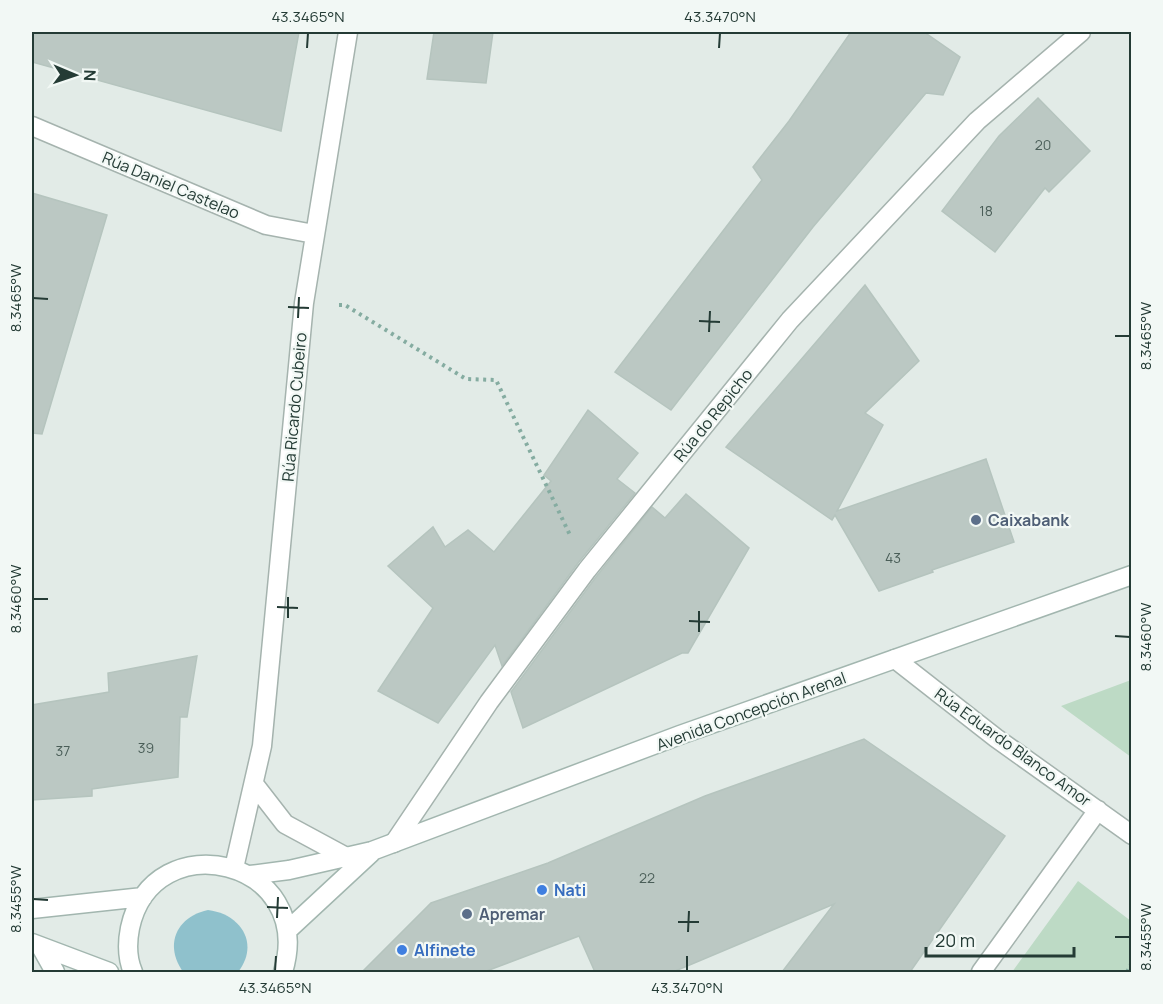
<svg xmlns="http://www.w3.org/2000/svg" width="1163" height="1004" font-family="Manrope,sans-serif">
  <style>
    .green { fill: #bddac5 }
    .water { fill: #8fc1cc }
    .building { fill: #bbc8c3; stroke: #b5c4be; stroke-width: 1.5 }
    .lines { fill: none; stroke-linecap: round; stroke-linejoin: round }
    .street-casing { stroke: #a5b3ae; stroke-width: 21 }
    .secondary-casing { stroke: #a2b6af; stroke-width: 21 }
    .path { stroke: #85aca1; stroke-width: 4; stroke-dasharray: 3 4.5; stroke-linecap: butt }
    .street { stroke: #fff; stroke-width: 18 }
    .secondary { stroke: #fff; stroke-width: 18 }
    .ticks { fill: none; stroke: #243b35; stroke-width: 2 }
    .service-dot { fill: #5c6f8a; stroke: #f2f8f5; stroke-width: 2 }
    .shop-dot { fill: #3f7fe0; stroke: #f2f8f5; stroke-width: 2 }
    .labels { text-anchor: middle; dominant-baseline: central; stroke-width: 4.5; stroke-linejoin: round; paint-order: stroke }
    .number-label { font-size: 14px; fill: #4a5e58 }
    .street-label { font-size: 16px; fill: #243b35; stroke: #f2f8f5 }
    .service-label { font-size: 16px; font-weight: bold; fill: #4e5e75; stroke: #f2f8f5; text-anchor: start }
    .shop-label { font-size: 16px; font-weight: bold; fill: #366cbe; stroke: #f2f8f5; text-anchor: start }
    .neatline { fill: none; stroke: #243b35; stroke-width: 2 }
    .ticks-label { font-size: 15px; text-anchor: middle; fill: #243b35 }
  </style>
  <rect width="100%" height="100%" fill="#e2ebe7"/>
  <!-- green -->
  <path class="green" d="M1131 680H1132L1131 757 1061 706Z
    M1078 881 1131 921V972H1012Z"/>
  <!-- water -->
  <path class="water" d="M208 910C241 914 260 944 238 972H183C164 945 176 917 208 910Z"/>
  <!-- building -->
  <path class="building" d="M32 32H299L281 131 32 62Z
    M434 32H493L486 83 427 79Z
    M851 32H924L960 57 943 95 926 93 813 227 671 410 615 372 762 180 753 167 789 121Z
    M1038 98 1090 151 1049 192 1045 188 995 252 942 211 999 136Z
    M32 193 107 215 42 434 32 433Z
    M865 285 919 361 865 413 883 425 837 511 986 459 1014 542 932 570 933 572 879 591 835 515 832 520 726 447Z
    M588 410 638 453 617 479 635 493 578 563 502 666 495 645 438 723 378 691 433 608 388 566 433 527 445 547 468 530 494 552 551 481 544 475Z
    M686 494 749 548 688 653H682L523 728 511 692 596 577 652 507 665 518Z
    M197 656 187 717H180L178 777 92 789V796L32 800V705L109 692 108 673Z
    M864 739 1005 836 910 972H782L834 904 673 972H595L579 936 484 972H362L431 903 548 863 705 796Z"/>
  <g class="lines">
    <defs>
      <path id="street" d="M32 126 266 225 314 234
        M895 659 996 738 1132 835
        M254 784 285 824 348 858
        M394 843 489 702 587 570 790 320 977 121 1081 32
        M234 868 262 746 304 303 348 32
        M981 972 1098 810"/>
      <path id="secondary" d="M250 875 289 870 372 851 680 735 1132 575
        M32 909 143 897
        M288 930 371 853
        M32 943 109 972
        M41 947 55 972
        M133 972C127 958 127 943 130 928 153 821 317 859 283 972"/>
    </defs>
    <!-- street casing -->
    <use href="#street" class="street-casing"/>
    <!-- secondary casing -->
    <use href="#secondary" class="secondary-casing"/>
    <!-- path -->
    <path class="path" d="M339 305H345L466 379 496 380 570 535
      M1127 972 1132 962"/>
    <!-- street -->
    <use href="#street" class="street"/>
    <!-- secondary -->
    <use href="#secondary" class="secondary"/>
  </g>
  <!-- ticks -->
  <path class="ticks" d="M307 48 308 33M719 48 720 33M33 298 48 299M288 307 309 308M298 318 299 297M699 321 720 322M709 332 710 311M1115 336H1130M33 599H48M277 607 298 608M288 618V597M689 621 710 622M699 632V611M1115 636 1130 637M33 899 48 900M267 907 288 908M277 918 278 897M678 922H699M688 932 689 911M1115 937H1130M275 971 276 956M687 971V956"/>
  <!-- markers -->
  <g class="service-dot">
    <circle cx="976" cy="520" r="6"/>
    <circle cx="467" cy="914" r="6"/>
  </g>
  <g class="shop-dot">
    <circle cx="542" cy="890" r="6"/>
    <circle cx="402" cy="950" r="6"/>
  </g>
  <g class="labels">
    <!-- number labels -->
    <g class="number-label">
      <text x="1043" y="144">20</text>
      <text x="986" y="210">18</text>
      <text x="893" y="557">43</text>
      <text x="146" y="747">39</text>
      <text x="63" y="750">37</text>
      <text x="647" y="877">22</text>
    </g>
    <!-- street labels -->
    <g class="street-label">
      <text transform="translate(171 185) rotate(23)">Rúa Daniel Castelao</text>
      <text transform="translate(294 407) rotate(-85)">Rúa Ricardo Cubeiro</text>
      <text transform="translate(713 415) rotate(-51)">Rúa do Repicho</text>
      <text transform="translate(751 711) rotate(-20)">Avenida Concepción Arenal</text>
      <text transform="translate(1013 747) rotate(36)">Rúa Eduardo Blanco Amor</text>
    </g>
    <!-- service labels -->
    <g class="service-label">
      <text x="988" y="520">Caixabank</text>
      <text x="479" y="914">Apremar</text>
    </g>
    <!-- shop labels -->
    <g class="shop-label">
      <text x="554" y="890">Nati</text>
      <text x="414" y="950">Alfinete</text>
    </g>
  </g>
  <!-- border -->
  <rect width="1163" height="1004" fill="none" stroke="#f2f8f5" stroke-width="66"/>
  <!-- north arrow -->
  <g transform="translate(75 75) rotate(92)" stroke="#f2f8f5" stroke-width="4.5" paint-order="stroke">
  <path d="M0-4.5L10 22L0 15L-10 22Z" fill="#243b35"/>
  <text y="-9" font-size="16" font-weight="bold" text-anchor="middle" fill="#243b35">N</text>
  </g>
  <!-- scale -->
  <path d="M926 947v9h148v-9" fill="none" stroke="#243b35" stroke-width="3"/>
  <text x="935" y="947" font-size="18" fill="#243b35" stroke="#f2f8f5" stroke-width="4.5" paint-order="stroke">20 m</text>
  <rect x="33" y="33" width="1097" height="938" class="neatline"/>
  <g class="ticks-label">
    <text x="308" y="22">43.3465°N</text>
    <text x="720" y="22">43.3470°N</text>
    <text transform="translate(16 298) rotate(-90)" y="5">8.3465°W</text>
    <text transform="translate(1146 336) rotate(-90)" y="5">8.3465°W</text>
    <text transform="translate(16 599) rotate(-90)" y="5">8.3460°W</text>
    <text transform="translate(1146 637) rotate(-90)" y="5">8.3460°W</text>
    <text transform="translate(16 899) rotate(-90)" y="5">8.3455°W</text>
    <text transform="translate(1146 937) rotate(-90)" y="5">8.3455°W</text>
    <text x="275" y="993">43.3465°N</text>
    <text x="687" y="993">43.3470°N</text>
  </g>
</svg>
